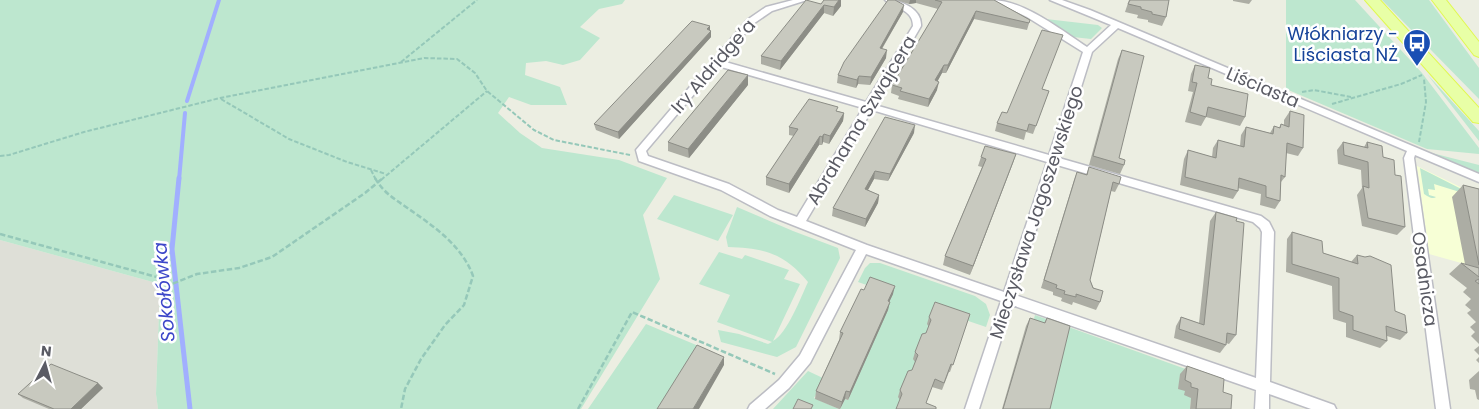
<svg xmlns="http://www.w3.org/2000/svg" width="1479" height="409" font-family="Poppins,sans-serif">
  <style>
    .commercial { fill: #f7ffd6 }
    .industrial { fill: #dedfd7 }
    .green { fill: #bde7cf }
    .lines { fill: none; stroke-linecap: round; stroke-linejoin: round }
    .stream-far1 { stroke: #a1afff; stroke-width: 4 }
    .stream { stroke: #a1afff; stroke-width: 5 }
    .street-casing { stroke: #bcbdc4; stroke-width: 3 }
    .primary-casing { stroke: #e1f950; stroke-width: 2 }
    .path-far1 { stroke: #95c8b9; stroke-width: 2; stroke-dasharray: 4.5 2; stroke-linecap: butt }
    .path { stroke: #95c8b9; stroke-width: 2.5; stroke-dasharray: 5.5 2.5; stroke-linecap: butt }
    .street { fill: #fff; fill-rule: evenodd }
    .primary { fill: #e8ffa6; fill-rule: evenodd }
    .wall { fill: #acada4 }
    .shaded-wall { fill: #8c8d86 }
    .building { fill: #c8c9bf; stroke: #8c8d86 }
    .labels { text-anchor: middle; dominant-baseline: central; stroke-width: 5; stroke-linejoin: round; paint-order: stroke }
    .transit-label { font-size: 18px; fill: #164399; stroke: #fff; text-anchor: end }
    .street-label { font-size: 18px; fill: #5a5b64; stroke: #fff }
    .water-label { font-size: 19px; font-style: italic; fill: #3d47c9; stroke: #fff }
  </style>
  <rect width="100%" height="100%" fill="#eceee2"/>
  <!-- commercial -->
  <path class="commercial" d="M1415 165 1479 196V268L1429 254 1418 173Z"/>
  <!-- industrial -->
  <path class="industrial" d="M0 240 160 284 156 394 158 409H0Z"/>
  <!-- green -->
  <path class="green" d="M0 0H625L622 4 599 9 580 27 600 38 580 60 563 65 546 61 526 63 525 75 560 87 567 105H531L509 97 498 113 520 133 542 148 619 160 667 178 643 215 660 279 581 409H158L156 394 160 284 0 240Z
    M1286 0H1355L1422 73 1479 148V154L1427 149 1286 89Z
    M1382 0H1429L1479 68V99Z
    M1046 19 1098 25 1102 28 1091 39 1073 37 1044 20Z
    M1427 74 1479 131V141Z
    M1424 151 1479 165V173Z
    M1420 168 1479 198 1434 184 1435 190 1428 189 1429 195 1436 197C1433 200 1427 196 1424 194Z
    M674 195 733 215 718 241 657 219Z
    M737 207 793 231 838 248 840 258 796 347 777 357 721 342 718 330 739 334 768 344 772 342 717 322 730 295 699 284 719 252 742 259 745 255 789 270 784 279 800 284 773 341C787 334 801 297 808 282 784 253 764 248 728 247L726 237Z
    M870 263H880L975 296 986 304 990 315 986 327 933 309 929 327 897 409H840L845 399 848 400 892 294 858 282 865 268Z
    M1035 315 1208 377 1185 391 1191 398 1190 409H1048L1033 322Z
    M646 324 701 347 663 409H588Z
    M808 371 825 379 814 398 839 409H773Z"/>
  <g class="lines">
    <!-- stream-far1 -->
    <path class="stream-far1" d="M187 101 219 0
      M179 180 185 113"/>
    <!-- stream -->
    <path class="stream" d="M179 178 172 249 190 409"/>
    <defs>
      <path id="street" d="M793 0H807L772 11 753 24 722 61 866 102 913 26C913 9 895 9 885 0 900 0 922 8 921 26L875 105 1049 155 1083 52 1027 17 992 0C1023 0 1061 30 1087 47L1111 25 1050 0H1062L1090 10 1479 174V182L1415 155 1414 158 1450 409H1436L1404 158 1407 151 1118 28 1092 52 1059 158 1261 216 1269 222 1274 232 1270 382 1334 405 1336 409H1311L1269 394V409H1255L1256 390 1012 305 979 409H965L1001 301 866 254 810 363 789 388 765 409H748L750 405 779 380 800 355 856 250 770 216 721 190 639 161 636 150 747 20 766 7ZM718 66 863 108 797 217 778 210 729 184 648 156 646 151ZM872 110 1047 162 1004 292 867 245 806 221ZM1057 165 1253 222 1260 228 1262 232 1256 378 1015 295Z"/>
      <path id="primary" d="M1365 0H1380L1479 108V123L1473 122Z
        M1432 0H1446L1479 42V57L1474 55Z"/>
    </defs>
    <!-- street casing -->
    <use href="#street" class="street-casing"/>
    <!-- primary casing -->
    <use href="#primary" class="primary-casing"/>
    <!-- path-far1 -->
    <path class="path-far1" d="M401 62 477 0
      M1302 92 1314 90 1351 97
      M221 99 289 139 347 162 386 174
      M1332 104 1401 84 1422 75
      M1419 142 1426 102 1424 79
      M0 156 9 155 84 132 220 98 424 58 457 59 475 73 487 91 534 130 554 140 630 155
      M371 170 376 180
      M381 180 487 91"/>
    <!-- path -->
    <path class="path" d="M375 178C383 192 393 198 406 207 432 225 462 245 473 276L464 305 445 325 421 359 405 389 401 409
      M0 234 164 279 167 286 197 274 239 268 272 257 365 193 383 178
      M578 409 632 312 775 374"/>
    <!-- street -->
    <use href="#street" class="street"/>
    <!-- primary -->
    <use href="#primary" class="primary"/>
  </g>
  <!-- wall -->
  <path class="wall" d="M824 0H841V6L833 16 824 13 780 70 761 64V56L821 4Z
    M896 0H994L1030 20 1027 30 974 19 948 69 946 73H942L937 81V90L928 107 898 99 899 96 891 93 892 85 938 9 916 3 909 4Z
    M1129 0H1169L1166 17 1162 26 1148 22V20L1137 18 1138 15 1125 12Z
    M1233 0H1252L1249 4 1233 1Z
    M903 12 882 49 886 58 870 85 858 84 856 88 837 83 838 75Z
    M710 30 711 37 619 139 596 130 594 124Z
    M1122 50 1119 158 1124 165 1120 174 1089 165 1118 59Z
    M1195 65 1208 78 1211 85 1245 117 1240 126 1206 117 1201 126 1185 122 1193 92 1188 91 1191 74Z
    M748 85 689 158 668 151V142Z
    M1042 89 1049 91 1033 134 1026 132 1024 140 995 131 997 123 1007 113Z
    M838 111 844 113 843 121 829 144 823 142 822 145H819L789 193 766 185V177L794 136 789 135V127Z
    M1290 111 1303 148 1298 156 1286 153 1285 177 1281 182 1280 201 1275 209 1260 205 1261 194 1238 188V191L1233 199 1180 185 1184 159 1188 150 1212 157 1213 148 1218 140 1240 146 1241 135 1246 127 1270 133 1274 126 1279 128 1281 124 1284 125V120Z
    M914 133 888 181 874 179 868 190 879 195 878 203 865 227 832 216 833 208Z
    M1343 142 1364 147 1367 142 1383 157 1395 175 1405 227 1397 235 1362 226 1357 195 1362 188 1361 170 1338 164 1337 150Z
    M1016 154 970 275 943 265 945 256 982 167 978 166 981 157Z
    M1089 167 1119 184 1115 192 1111 191 1090 280 1100 302 1096 310 1073 302 1072 305 1061 301 1062 298 1053 295V292L1041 288 1074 180 1077 172 1086 175Z
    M1463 185 1479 189V344L1471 336 1475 332 1470 327 1476 322 1467 313 1471 310 1465 305 1471 299 1463 292 1467 288 1449 274 1461 263 1465 264 1452 197Z
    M1216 212 1236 335 1229 344 1226 343V345L1220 353 1174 338 1176 326 1181 317 1199 323 1210 221Z
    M1292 232 1323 253 1351 262 1357 255 1395 311 1407 333 1400 340 1387 336V341L1380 348 1346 337V323L1333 319 1332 286 1286 272 1287 239Z
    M864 290 893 294 889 302 888 310 848 400 845 399 840 409H839L815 399 816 391 839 340 840 332Z
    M970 314 950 372H949L942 390 932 387 900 400 898 397 900 390 912 370 915 362 913 359 915 352 926 333 929 327 927 324 929 317Z
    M1030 318 1044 323 1047 318 1050 409H1002L1026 326Z
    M1479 346V355L1474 350Z
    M1479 357V363L1476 360Z
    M1187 366 1223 392 1231 409H1190L1191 398 1184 395 1185 391 1178 389 1180 374Z
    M1479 371V400L1477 399 1475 390 1470 389 1469 380Z
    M98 383 103 388 81 409H49L23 398 18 394Z"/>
  <!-- shaded-wall -->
  <path class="shaded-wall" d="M839 0H841V6L833 16 834 7Z
    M910 0H916V3L909 4Z
    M824 5V13L780 70 781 61Z
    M904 5 903 12 878 55 880 48Z
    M976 11 974 19 946 73 948 65Z
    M710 26V32L711 31V37L619 139 618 132Z
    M887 50 886 58 870 85 871 77Z
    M944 65 942 73 934 88 935 80Z
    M748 75V85L689 158 688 149Z
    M859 76 858 84 856 88 857 80Z
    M939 82 937 90 928 107 929 99Z
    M844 113 843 121 829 144 830 136Z
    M915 125 914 133 888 181 890 174Z
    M824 134 823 142 822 145V137Z
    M820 136 819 145 789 193V184Z
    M1016 154 1013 163 970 275 973 266Z
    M875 171 874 179 864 197 865 189Z
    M879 195 878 203 865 227 866 219Z
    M895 286 893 294 886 309 888 301Z
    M890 302 888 310 848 400 850 392Z
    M724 357V365L699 409H693Z
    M98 383 103 388 81 409H71Z
    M846 391 845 399 840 409 842 402Z"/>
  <!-- building -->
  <path class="building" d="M806 0 821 4 824 0H839L834 7 824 5 781 61 761 56Z
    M888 0H895L904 5 880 48 887 50 871 77 859 76 857 80 838 75 844 62Z
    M935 0H994L1030 20 1029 23 976 11 950 61 948 65H944L935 80 939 82 929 99 900 91 902 88 892 85 942 2Z
    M1130 0H1169L1166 17 1152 14V12L1141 9V7L1128 4Z
    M692 21 710 26 707 29 711 31 618 132 594 124 689 24Z
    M1042 30 1063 35 1042 89 1049 91 1036 126 1029 124 1027 131 997 123 1002 112 1007 113Z
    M1122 50 1144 56 1119 158 1125 160 1124 165 1093 156Z
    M1195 65 1210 68 1208 78 1212 79 1211 85 1248 94 1245 117 1208 107 1206 117 1190 112 1197 83 1192 82Z
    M728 70 748 75 688 149 668 142Z
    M809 99 838 107 836 111 844 113 830 136 824 134 822 137 820 136 789 184 766 177 798 129 789 127Z
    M1290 111 1304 115 1303 148 1287 143 1285 177 1281 175 1280 201 1266 197V186L1239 178 1238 191 1185 177 1188 150 1216 158 1218 140 1244 147 1246 127 1273 134 1274 126 1280 128 1281 124 1289 127Z
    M885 117 915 125 890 174 875 171 865 189 879 195 866 219 833 208Z
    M1343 142 1368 148 1367 142 1382 146 1383 157 1394 160 1395 175 1401 176 1405 227 1368 218 1363 186 1369 188 1368 162 1344 155Z
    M985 146 1016 154 973 266 945 256 986 159 981 157Z
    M1089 167 1121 177 1119 184 1113 182 1090 280 1093 288 1103 291 1100 302 1076 294V297L1064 294 1065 291 1056 288 1057 285 1044 280 1077 172 1087 175Z
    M1463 185 1479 189V265Z
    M1216 212 1237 218 1236 221 1244 223 1236 335 1227 333 1226 345 1179 329 1181 317 1204 325Z
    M1292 232 1322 241 1323 253 1358 264 1357 255 1365 257 1370 256 1391 265 1395 311 1405 315 1407 333 1386 326 1387 341 1353 330V316L1339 311V278L1292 264Z
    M1461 263 1479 268V277Z
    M870 277 895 286 888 301 890 302 850 392 846 391 842 402 816 391 843 333 840 332 861 289 864 290Z
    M1479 279V284L1475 281Z
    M935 302 970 314 953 365 951 364 944 383 935 379 926 403 936 407V409H896L902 394 900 390 908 371 912 370 918 355 915 352 922 334 926 333 931 320 929 317Z
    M1030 318 1045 323 1047 318 1070 326 1050 409H1003Z
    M697 345 724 357 693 409H657Z
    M51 364 98 383 71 409H54L18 394Z
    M1187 366 1224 379 1223 392 1232 395 1231 409H1196L1198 389 1191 387V383L1185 380Z
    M798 399 813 405 811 409H793Z"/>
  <!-- icons -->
  <defs>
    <symbol id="bus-pin" viewBox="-11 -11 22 30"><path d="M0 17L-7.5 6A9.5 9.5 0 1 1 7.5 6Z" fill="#1a4fb4" stroke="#fff"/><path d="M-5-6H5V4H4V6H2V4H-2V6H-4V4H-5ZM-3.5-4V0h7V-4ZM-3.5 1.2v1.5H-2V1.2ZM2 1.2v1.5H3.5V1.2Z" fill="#fff"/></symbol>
  </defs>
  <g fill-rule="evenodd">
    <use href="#bus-pin" x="1401" y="27" width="32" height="43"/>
  </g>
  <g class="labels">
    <!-- transit labels -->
    <g class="transit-label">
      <text x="1398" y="33">Włókniarzy -<tspan x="1398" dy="21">Liściasta NŻ</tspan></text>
    </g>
    <!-- street labels -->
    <g class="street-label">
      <text transform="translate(713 66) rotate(-49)">Iry Aldridge’a</text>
      <text transform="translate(1263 87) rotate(23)">Liściasta</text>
      <text transform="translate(861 120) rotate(-59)">Abrahama Szwajcera</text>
      <text transform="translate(1036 212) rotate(-72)">Mieczysława Jagoszewskiego</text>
      <text transform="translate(1425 279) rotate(82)">Osadnicza</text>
    </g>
    <!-- water labels -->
    <g class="water-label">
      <text transform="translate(164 292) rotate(-95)">Sokołówka</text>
    </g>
  </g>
  <!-- north arrow -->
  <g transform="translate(45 364) rotate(6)" stroke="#ffffff" stroke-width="4" paint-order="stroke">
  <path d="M0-4L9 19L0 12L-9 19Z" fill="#5a5b64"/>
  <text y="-8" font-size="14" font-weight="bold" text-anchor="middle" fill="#5a5b64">N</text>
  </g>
</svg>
